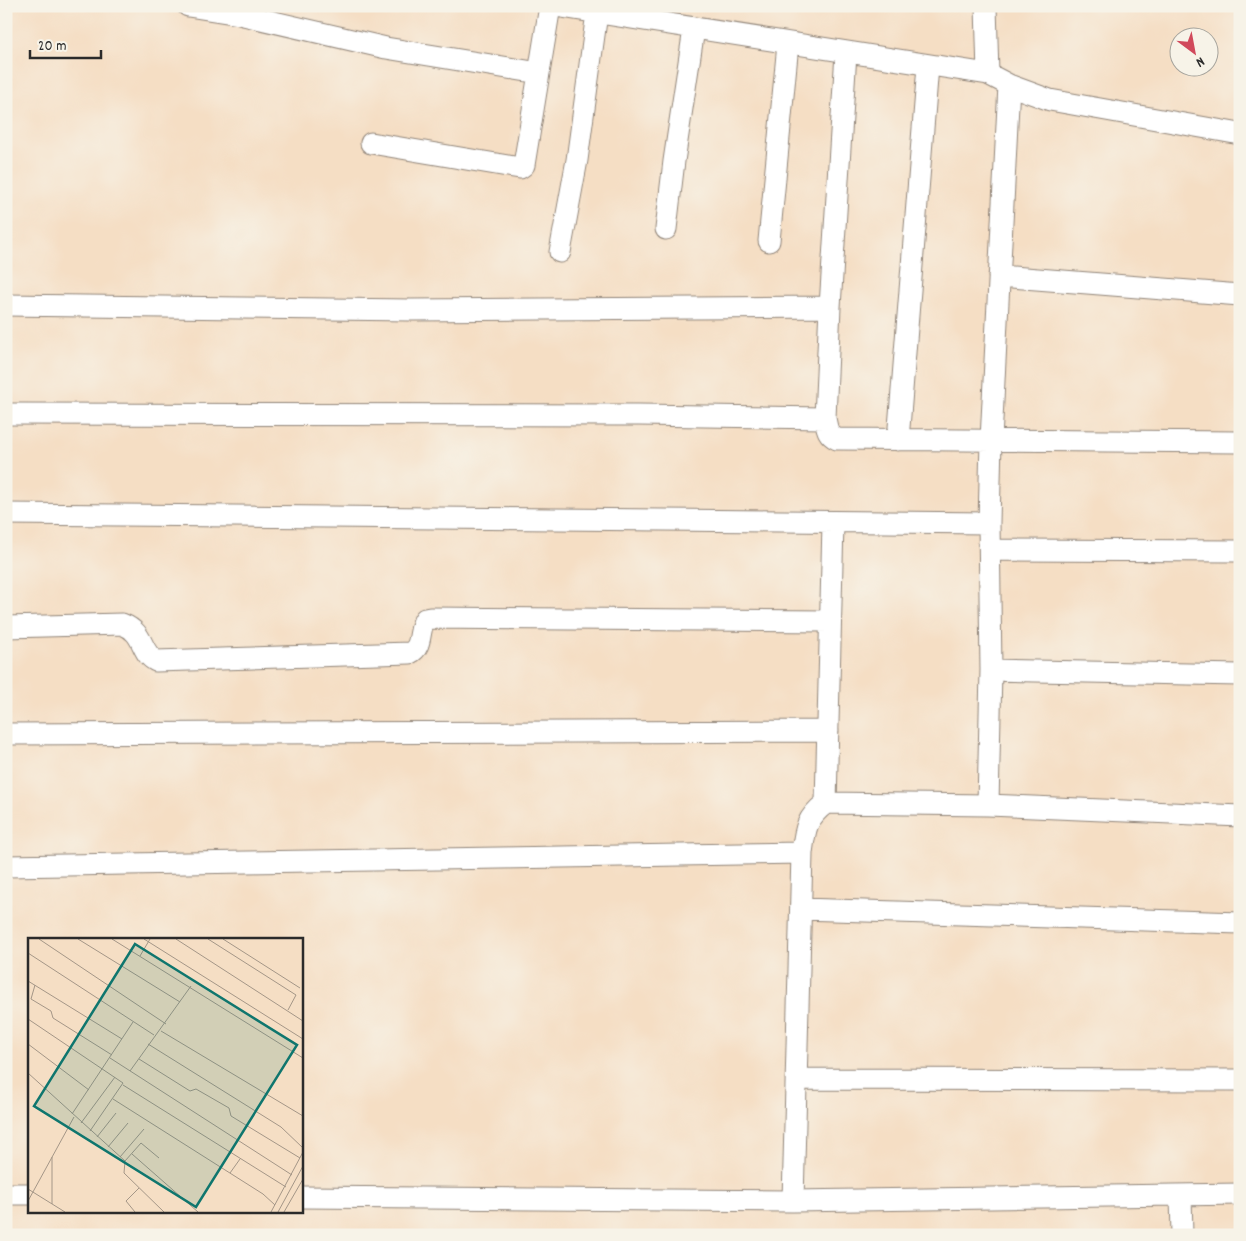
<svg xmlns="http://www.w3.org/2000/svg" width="1246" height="1241" font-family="Dekko,sans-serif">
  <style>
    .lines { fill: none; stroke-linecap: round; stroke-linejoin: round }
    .minor-casing { stroke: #908478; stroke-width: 23 }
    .minor { stroke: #fff; stroke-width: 21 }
    .inset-road { fill: none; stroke: #a49687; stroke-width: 1 }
    .view { fill: #0f766e; fill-opacity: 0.15; stroke: #0f766e; stroke-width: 2.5 }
    .inset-edge { fill: none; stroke: #2b2b2b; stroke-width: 2.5 }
  </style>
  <rect width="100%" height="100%" fill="#f7f3e8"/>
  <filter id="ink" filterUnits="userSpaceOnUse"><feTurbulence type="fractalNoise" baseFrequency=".02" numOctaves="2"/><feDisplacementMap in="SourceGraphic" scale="10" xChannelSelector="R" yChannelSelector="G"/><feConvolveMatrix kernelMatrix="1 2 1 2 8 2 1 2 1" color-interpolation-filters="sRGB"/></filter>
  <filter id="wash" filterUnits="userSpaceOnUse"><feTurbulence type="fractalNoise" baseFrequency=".0096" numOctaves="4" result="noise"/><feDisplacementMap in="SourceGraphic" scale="20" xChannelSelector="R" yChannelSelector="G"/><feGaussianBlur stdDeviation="1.12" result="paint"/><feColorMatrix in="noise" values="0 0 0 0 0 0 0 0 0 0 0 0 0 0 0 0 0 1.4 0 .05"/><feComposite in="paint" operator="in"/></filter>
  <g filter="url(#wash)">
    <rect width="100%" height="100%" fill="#f5dec4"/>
  </g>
  <g filter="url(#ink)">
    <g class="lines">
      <defs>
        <path id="minor" d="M188 6 239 14 386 48 539 73
          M555 6 988 74 1009 85 1050 100 1240 134
          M986 6 988 74
          M846 53 830 307 825 418C827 428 827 434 837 439L1240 442
          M371 143 520 168 524 165 550 6
          M666 229 674 161 694 29
          M769 241 788 44
          M560 252 577 160 597 13
          M999 276 1240 295
          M6 305 411 310 830 307
          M6 414 639 415 825 418
          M898 440 928 66
          M6 514 989 523
          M990 550 1240 551
          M6 627 122 624C146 633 139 652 156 661L410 653C423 647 418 630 425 619L430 618 830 621
          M991 670 1240 675
          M6 734 828 731
          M826 803 833 523
          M988 805 991 670 989 523 991 440 1009 85
          M6 866 802 853
          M801 909 1240 923
          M796 1079 1240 1080
          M6 1194H29
          M1181 1195 1182 1235
          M301 1197 793 1201 1240 1194
          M793 1201 802 853C805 829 806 818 826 803L988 805 1240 816"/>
      </defs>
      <!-- minor casing -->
      <use href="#minor" class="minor-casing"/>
      <!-- minor -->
      <use href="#minor" class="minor"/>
    </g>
  </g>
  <!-- overview -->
  <g transform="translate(28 938)">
    <rect width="275" height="275" fill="#f5dec4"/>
    <path class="inset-road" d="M11 1 138 86M50 1 152 64M84 1 275 120M116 1 275 101M148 1 275 83M180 1 268 57M195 1 272 50M0 15 126 97M112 18 122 1M0 43 94 101M7 47 3 61 23 73 25 80 84 117M260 72 268 57M0 81 95 145 62 193M133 93 275 178M0 106 61 152M120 106 253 189 275 210M82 120 264 237M111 121 162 153 168 151 201 170 203 178 272 220M102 133 163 48M0 135 97 223 96 235 136 274M95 147 258 249M85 161 235 256 247 267M44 176 105 84M53 185 87 139M69 199 88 175M80 209 100 185M104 216 170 274M92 219 116 191M97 223 113 205 131 220M202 235 212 221M0 251 37 274M0 263 46 179M24 266V219M107 274 98 263 111 250M243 274 275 214M250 274 275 228M256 274 275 241"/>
    <path class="view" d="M107 6 269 107 168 269 6 168Z"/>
    <rect width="275" height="275" class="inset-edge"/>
  </g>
  <!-- margin -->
  <rect width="1246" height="1241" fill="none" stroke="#f7f3e8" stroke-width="25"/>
  <!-- north arrow -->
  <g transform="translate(1194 52) rotate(148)"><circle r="24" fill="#f7f3e8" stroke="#a5a39c"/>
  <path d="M0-4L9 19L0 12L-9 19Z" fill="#d1495b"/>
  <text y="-8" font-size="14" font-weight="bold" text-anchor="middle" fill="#2b2b2b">N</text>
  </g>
  <!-- scale -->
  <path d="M30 50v8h71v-8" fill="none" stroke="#2b2b2b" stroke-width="2.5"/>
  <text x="38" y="50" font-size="15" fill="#2b2b2b" stroke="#f7f3e8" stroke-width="4" paint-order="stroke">20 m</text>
</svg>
